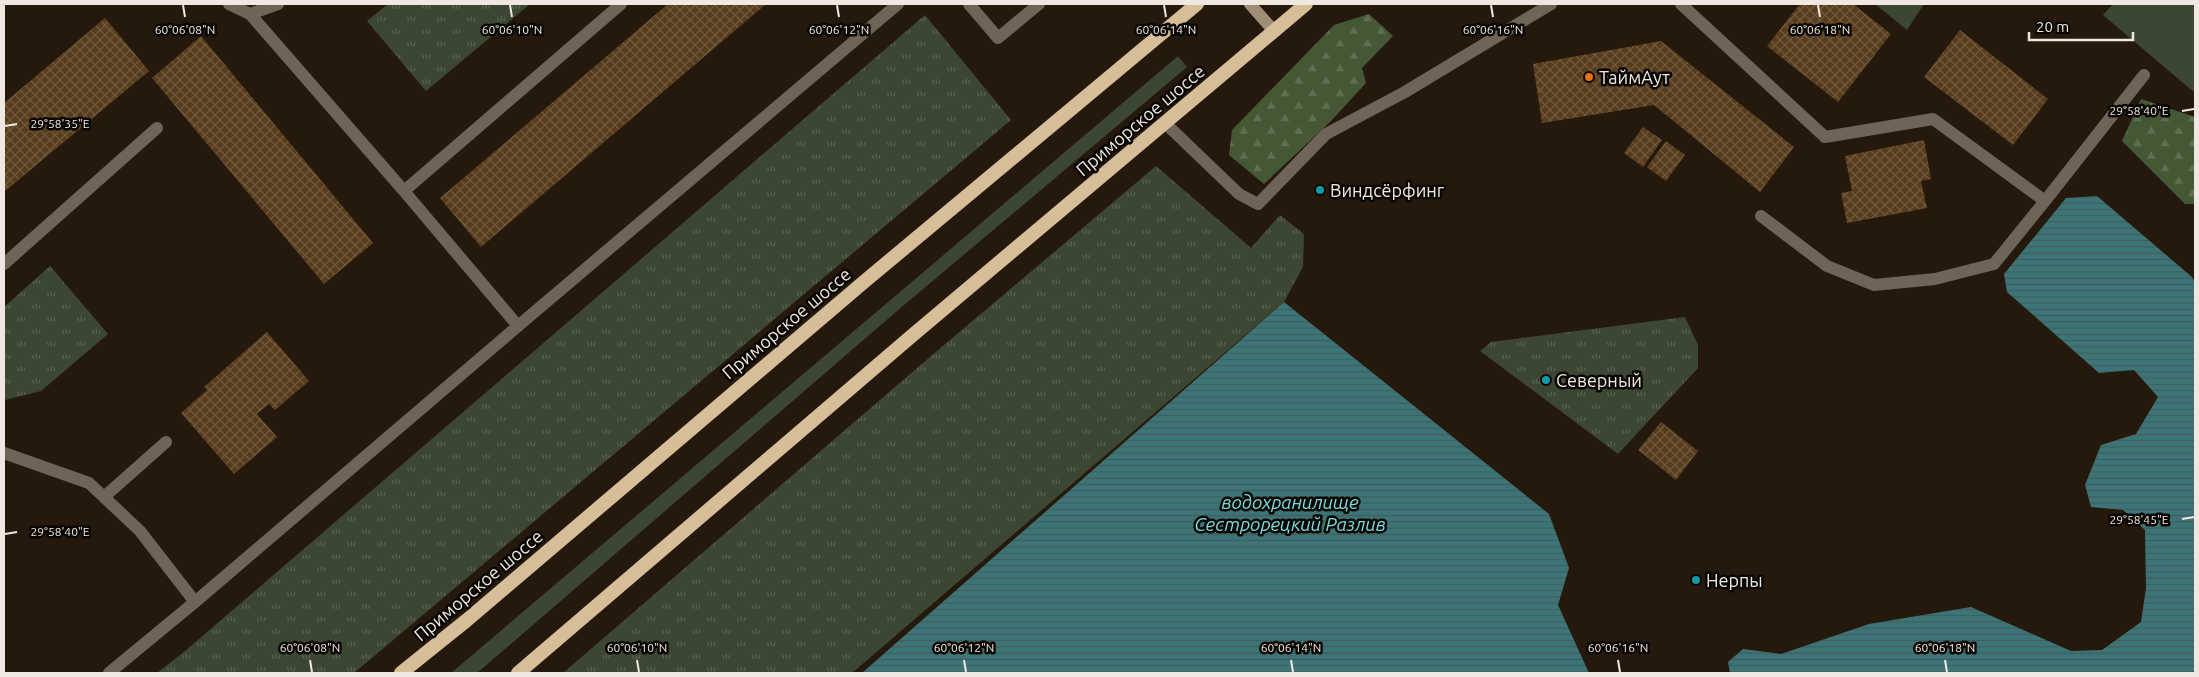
<svg xmlns="http://www.w3.org/2000/svg" width="2199" height="677" font-family="Ubuntu,sans-serif">
  <style>
    .grass { fill: #3b4732 }
    .forest { fill: url(#forest-firs) }
    .park { fill: url(#park-tufts) }
    .water { fill: url(#water-rules) }
    .building { fill: url(#building-cross-hatch) }
    .lines { fill: none; stroke-linecap: round; stroke-linejoin: round }
    .service { stroke: #6f6455; stroke-width: 12 }
    .minor { stroke: #6f6455; stroke-width: 12 }
    .secondary { stroke: #9f8e75; stroke-width: 12 }
    .trunk { stroke: #d6be99; stroke-width: 14 }
    .ticks { fill: none; stroke: #f0e8e0; stroke-width: 2 }
    .food-dot { fill: #e8710a; stroke: #0a0603; stroke-width: 2 }
    .culture-dot { fill: #0f9aa8; stroke: #0a0603; stroke-width: 2 }
    .labels { text-anchor: middle; dominant-baseline: central; stroke-width: 5; stroke-linejoin: round; paint-order: stroke }
    .poi-label { font-size: 18px; fill: #f0e8e0; stroke: #0a0603; text-anchor: start }
    .street-label { font-size: 18px; fill: #f0e8e0; stroke: #0a0603 }
    .water-label { font-size: 19px; font-style: italic; fill: #79d9db; stroke: #0a0603 }
    .ticks-label { font-size: 12px; text-anchor: middle; fill: #f0e8e0; stroke: #0a0603; stroke-width: 5; stroke-linejoin: round; paint-order: stroke }
  </style>
  <defs>
    <pattern id="forest-firs" width="22" height="20" patternUnits="userSpaceOnUse" patternTransform="scale(1.25)"><rect width="22" height="20" fill="#445835"/><path d="M5 1l3.5 6h-7zM16 11l3.5 6h-7z" fill="#5f7052"/></pattern>
    <pattern id="park-tufts" width="24" height="20" patternUnits="userSpaceOnUse" patternTransform="scale(1.25)"><rect width="24" height="20" fill="#3b4732"/><path d="M3 7l-1-3M5 7V3M7 7l1-3M15 17l-1-3M17 17v-4M19 17l1-3" fill="none" stroke="#58624f"/></pattern>
    <pattern id="water-rules" width="6" height="5" patternUnits="userSpaceOnUse" patternTransform="scale(1.25)"><rect width="6" height="5" fill="#3c7577"/><path d="M0 2.5h6" fill="none" stroke="#435b5a"/></pattern>
    <pattern id="building-cross-hatch" width="8" height="8" patternUnits="userSpaceOnUse" patternTransform="scale(1.25)"><rect width="8" height="8" fill="#583d1c"/><path d="M0 0l8 8M0 8l8-8" fill="none" stroke="#70593d"/></pattern>
  </defs>
  <rect width="100%" height="100%" fill="#25190d"/>
  <!-- grass -->
  <path class="grass" d="M1875 4H1924L1907 30Z
    M2113 4H2195V93L2103 15Z
    M1178 56 1187 67 897 311 498 655 477 673H451Z"/>
  <!-- forest -->
  <path class="forest" d="M1369 14 1393 36 1362 68 1366 83 1331 121 1264 184 1229 155 1232 130 1334 25Z
    M2141 99 2195 117V204H2185L2122 141Z"/>
  <!-- park -->
  <path class="park" d="M388 4H530L426 91 367 21Z
    M925 15 1011 120 354 673H157L185 651Z
    M1156 166 1251 248 1280 215 1304 234 1303 267 1284 302 852 673H563L931 356Z
    M50 266 108 334 41 391 5 400 4 398V307Z
    M1685 317 1698 345V368L1618 454 1480 351 1491 342Z"/>
  <!-- water -->
  <path class="water" d="M2097 196 2192 277 2195 283V670L2192 673H1730L1728 662 1743 649 1781 654 1869 624 1971 607 2071 651 2102 650 2141 622 2146 588 2145 530 2123 510 2091 507 2085 485 2101 445 2136 434 2158 397 2134 370 2099 373 2007 292 2004 274 2066 198Z
    M1284 302 1549 514 1569 568 1558 605 1589 673H862Z"/>
  <!-- building -->
  <path class="building" d="M668 4H766L481 247 440 198Z
    M1800 4H1853L1891 34 1838 102 1767 46Z
    M105 18 149 71 4 192V103Z
    M1960 30 2048 99 2013 145 1924 77Z
    M201 36 373 243 324 284 152 78Z
    M1661 41 1794 147 1760 192 1654 105 1542 123 1533 64Z
    M1643 127 1662 140 1643 167 1624 153Z
    M1924 140 1931 179 1921 181 1927 208 1847 223 1841 193 1852 191 1845 156Z
    M1666 141 1685 155 1666 181 1647 167Z
    M267 332 309 381 275 410 269 404 257 414 277 437 234 474 181 413 207 390 204 387Z
    M1661 422 1698 451 1676 480 1638 450Z"/>
  <g class="lines">
    <!-- service -->
    <path class="service" d="M229 4 250 14 404 191 621 4
      M969 4 998 38 1039 4
      M1681 4 1825 137 1933 119 2045 201 2144 75
      M250 14 278 4
      M1165 123 1239 194 1258 204 1326 134 1405 92 1551 4
      M404 191 518 326
      M1761 216 1827 266 1874 285 1935 279 1994 264 2045 201
      M4 264 157 128
      M4 453 89 483 140 531 195 602
      M104 497 166 442"/>
    <!-- minor -->
    <path class="minor" d="M109 673 195 602 518 326 898 4"/>
    <!-- secondary -->
    <path class="secondary" d="M1250 4 1274 31"/>
    <!-- trunk -->
    <path class="trunk" d="M401 673 467 620 865 281 1197 4
      M518 673 914 334 1306 4"/>
  </g>
  <!-- ticks -->
  <path class="ticks" d="M183 5 185 17M510 5 512 17M837 5 839 17M1164 5 1166 17M1491 5 1493 17M1818 5 1820 17M2182 111 2194 109M5 126 17 124M2182 519 2194 517M5 534 17 532M310 660 312 672M637 660 639 672M964 660 966 672M1291 660 1293 672M1618 660 1620 672M1945 660 1947 672"/>
  <!-- markers -->
  <circle class="food-dot" cx="1589" cy="77" r="5"/>
  <g class="culture-dot">
    <circle cx="1320" cy="190" r="5"/>
    <circle cx="1546" cy="380" r="5"/>
    <circle cx="1696" cy="580" r="5"/>
  </g>
  <g class="labels">
    <!-- poi labels -->
    <g class="poi-label">
      <text x="1599" y="77">ТаймАут</text>
      <text x="1330" y="190">Виндсёрфинг</text>
      <text x="1556" y="380">Северный</text>
      <text x="1706" y="580">Нерпы</text>
    </g>
    <!-- street labels -->
    <g class="street-label">
      <text transform="translate(1140 120) rotate(-40)">Приморское шоссе</text>
      <text transform="translate(786 323) rotate(-40)">Приморское шоссе</text>
      <text transform="translate(478 585) rotate(-40)">Приморское шоссе</text>
    </g>
    <!-- water labels -->
    <g class="water-label">
      <text x="1290" y="502">водохранилище<tspan x="1290" dy="22">Сестрорецкий Разлив</tspan></text>
    </g>
  </g>
  <g class="ticks-label">
    <text x="185" y="34">60°06'08"N</text>
    <text x="512" y="34">60°06'10"N</text>
    <text x="839" y="34">60°06'12"N</text>
    <text x="1166" y="34">60°06'14"N</text>
    <text x="1493" y="34">60°06'16"N</text>
    <text x="1820" y="34">60°06'18"N</text>
    <text x="2139" y="115">29°58'40"E</text>
    <text x="60" y="128">29°58'35"E</text>
    <text x="2139" y="524">29°58'45"E</text>
    <text x="60" y="536">29°58'40"E</text>
    <text x="310" y="652">60°06'08"N</text>
    <text x="637" y="652">60°06'10"N</text>
    <text x="964" y="652">60°06'12"N</text>
    <text x="1291" y="652">60°06'14"N</text>
    <text x="1618" y="652">60°06'16"N</text>
    <text x="1945" y="652">60°06'18"N</text>
  </g>
  <!-- border -->
  <rect width="2199" height="677" fill="none" stroke="#f0e8e0" stroke-width="10"/>
  <!-- scale -->
  <path d="M2029 32v8h104v-8" fill="none" stroke="#f0e8e0" stroke-width="2.5"/>
  <text x="2036" y="32" font-size="15" fill="#f0e8e0" stroke="#0a0603" stroke-width="4" paint-order="stroke">20 m</text>
</svg>
